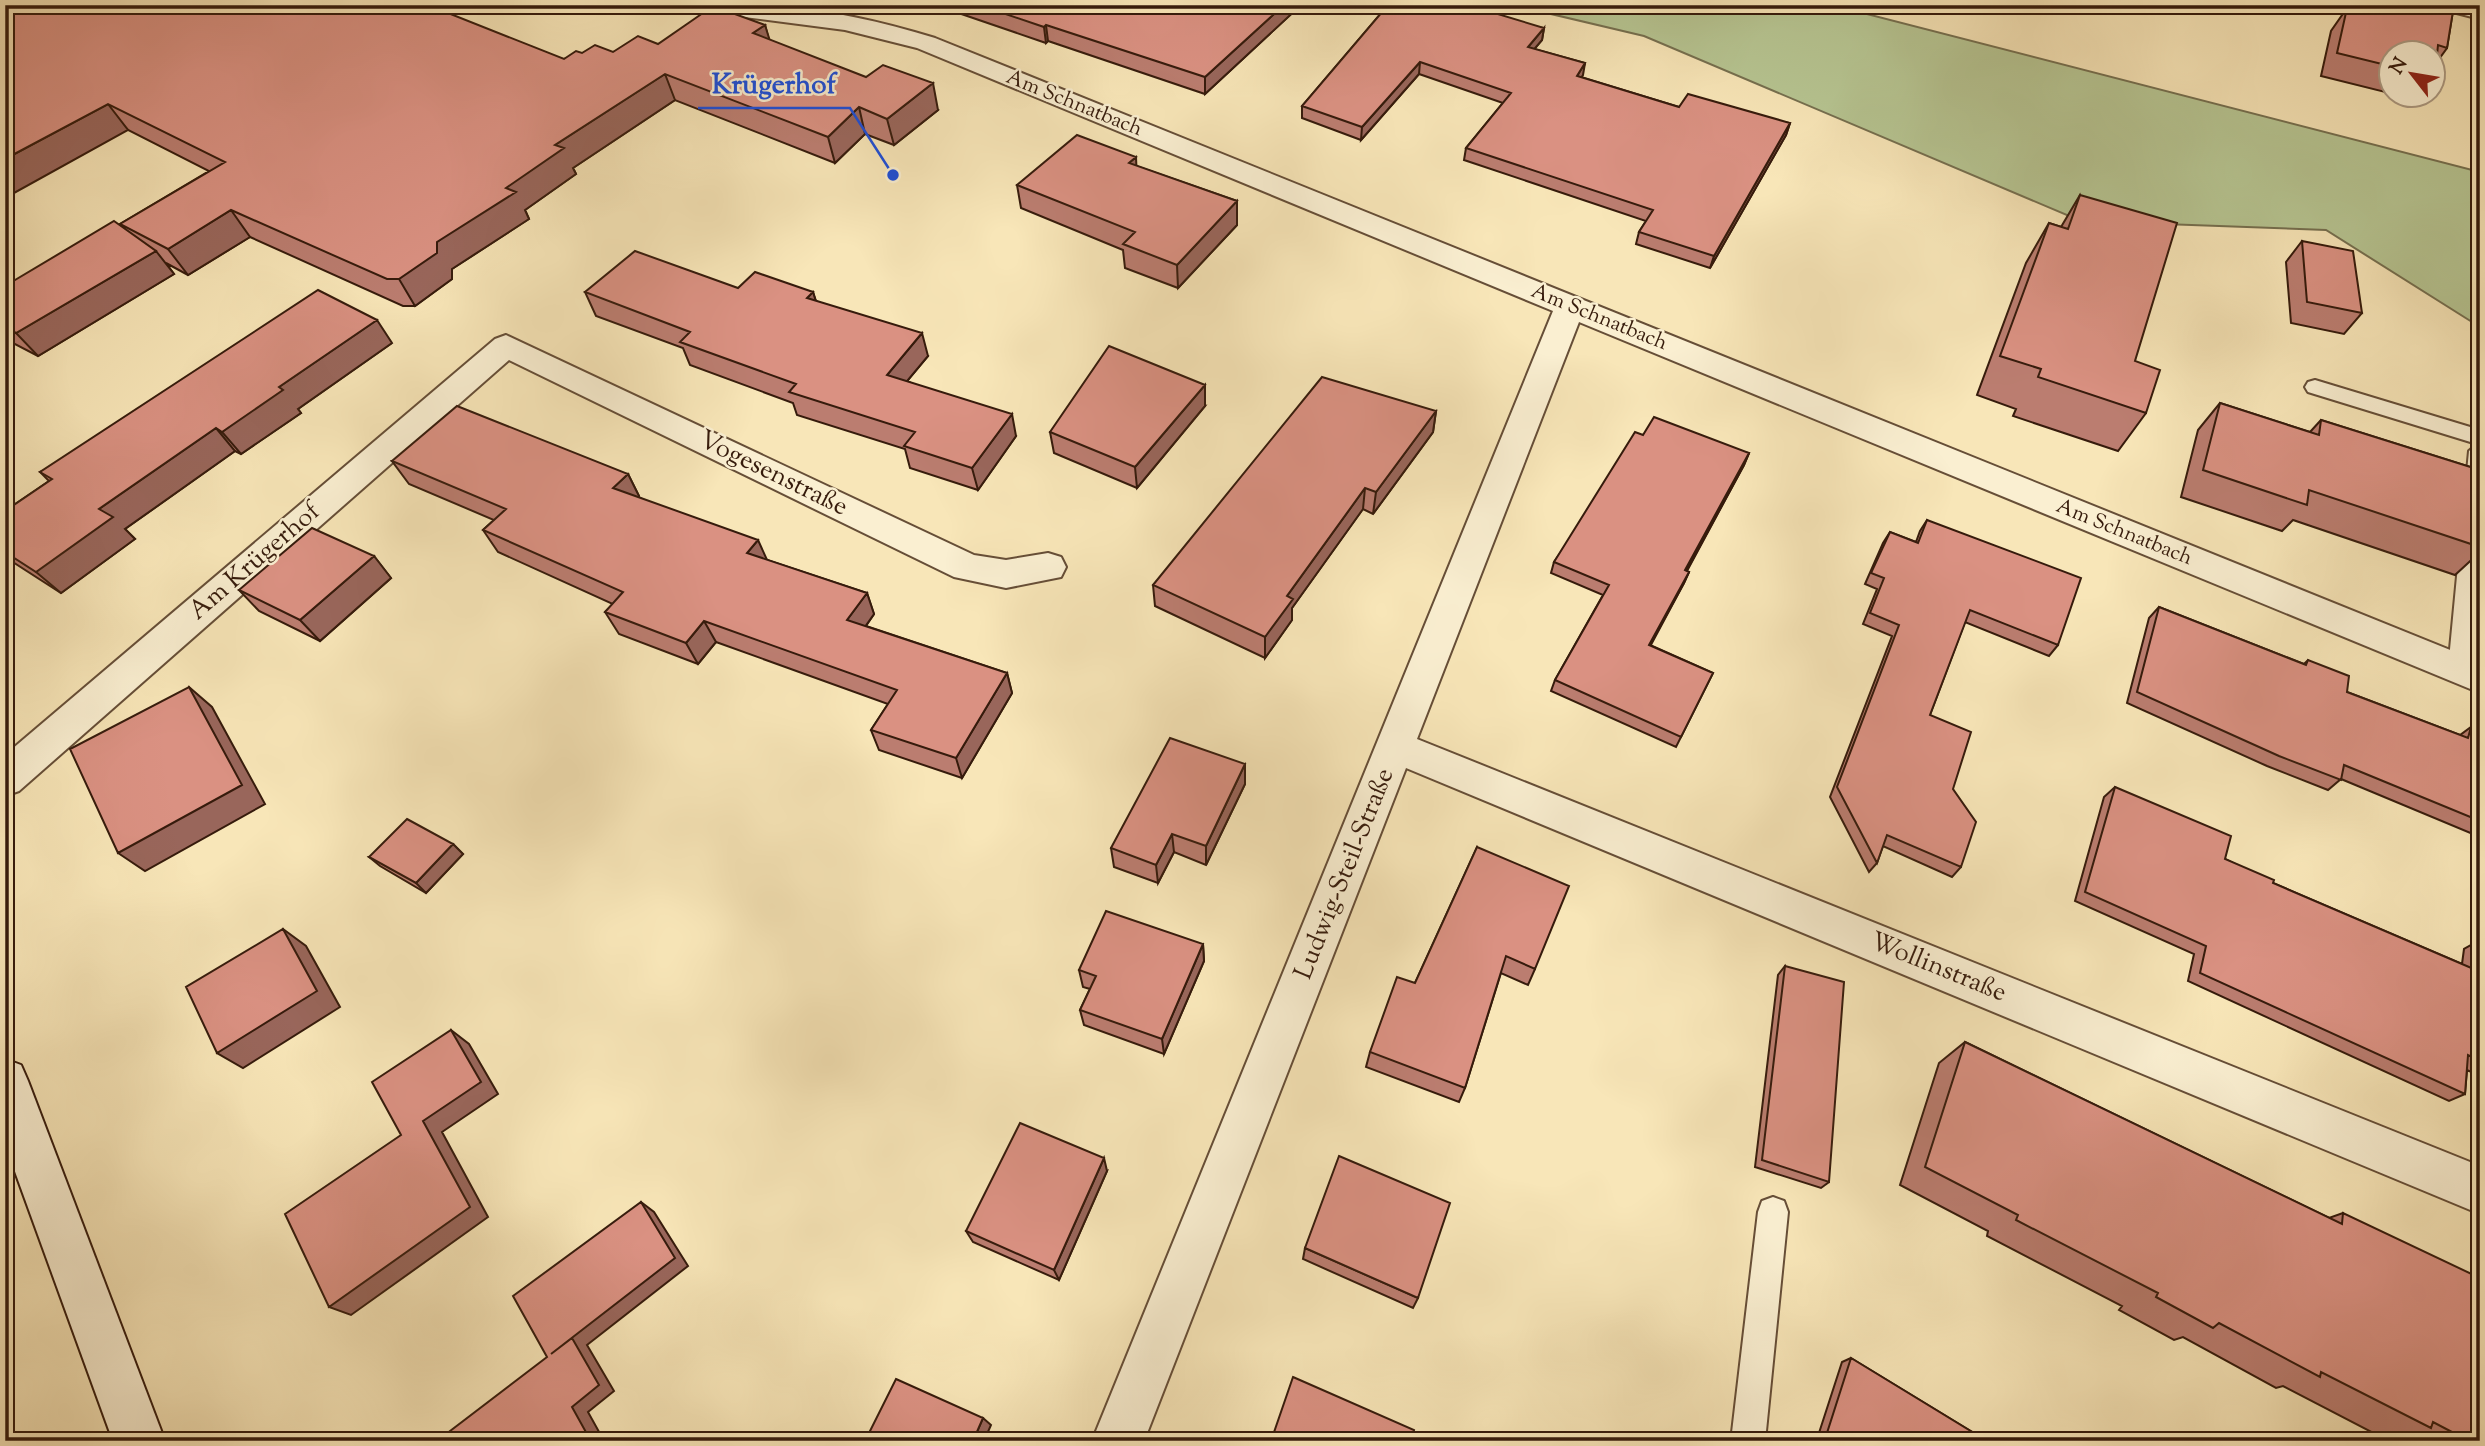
<svg xmlns="http://www.w3.org/2000/svg" width="2485" height="1446" font-family="'Sorts Mill Goudy',serif">
  <style>
    .green { fill: #b7c693; stroke: #767050; stroke-width: 2 }
    .lines { fill: none; stroke-linecap: round; stroke-linejoin: round }
    .lane-casing { stroke: #664e37; stroke-width: 4 }
    .street-casing { stroke: #664e37; stroke-width: 4 }
    .secondary-casing { stroke: #361b0c; stroke-width: 4 }
    .lane { fill: #faefd1; fill-rule: evenodd }
    .street { fill: #faefd1; fill-rule: evenodd }
    .secondary { fill: #faefd1; fill-rule: evenodd }
    .wall { fill: #bb7d70; stroke: #361b0c; stroke-width: 2 }
    .shaded-wall { fill: #99665b; stroke: #361b0c; stroke-width: 2 }
    .building { fill: #da9182; stroke: #361b0c; stroke-width: 2 }
    .labels { text-anchor: middle; dominant-baseline: central; stroke-width: 5; stroke-linejoin: round; paint-order: stroke }
    .far-street-label { font-size: 21px; fill: #361b0c; stroke: #faefd1 }
    .street-label { font-size: 26px; fill: #361b0c; stroke: #faefd1 }
    .leader { fill: none; stroke: #1d4ed8; stroke-width: 2.5 }
    .callout-dot { fill: #1d4ed8; stroke: #faefd1; stroke-width: 2.5 }
    .callout-label { font-size: 28px; text-anchor: middle; font-weight: bold; fill: #1d4ed8; stroke: #faefd1; stroke-width: 5; stroke-linejoin: round; paint-order: stroke }
  </style>
  <rect width="100%" height="100%" fill="#f8e6b8"/>
  <filter id="stains"><feTurbulence type="fractalNoise" baseFrequency=".00286" numOctaves="4"/><feColorMatrix values="0 0 0 0 .2 0 0 0 0 .09 0 0 0 0 .02 0 0 0 .5 -.17"/></filter>
  <radialGradient id="worn" r=".72"><stop offset=".6" stop-color="#630" stop-opacity="0"/><stop offset="1" stop-color="#630" stop-opacity=".3"/></radialGradient>
  <!-- green -->
  <path class="green" d="M1513 5H1832L2480 172V327L2326 230 2081 221 1644 36Z"/>
  <g class="lines">
    <defs>
      <path id="lane" d="M2435 5H2464L2480 9V19L2437 8Z
        M2315 380 2480 430V578L2472 670 2468 677 2460 680 2452 677 2448 670 2469 451 2477 444 2308 392 2305 387 2308 382Z
        M1773 1197 1784 1201 1788 1212 1765 1441H1731L1758 1212 1762 1201Z"/>
      <path id="street" d="M693 5C720 5 748 3 775 5 829 10 883 22 935 38L2480 662V693L1579 322 1417 739 2480 1166V1214L1406 768 1144 1441H1092L1553 311 917 48 845 30 705 12 696 10Z
        M506 335 974 555 1006 560 1048 553 1061 557 1066 567 1061 577 1006 588 954 577 509 360 19 791 5 796V755L495 339Z"/>
      <path id="secondary" d="M5 1059 21 1065 28 1081 165 1441H113L5 1144Z"/>
    </defs>
    <!-- lane casing -->
    <use href="#lane" class="lane-casing"/>
    <!-- street casing -->
    <use href="#street" class="street-casing"/>
    <!-- secondary casing -->
    <use href="#secondary" class="secondary-casing"/>
    <!-- lane -->
    <use href="#lane" class="lane"/>
    <!-- street -->
    <use href="#street" class="street"/>
    <!-- secondary -->
    <use href="#secondary" class="secondary"/>
  </g>
  <!-- wall -->
  <path class="wall" d="M935 5H1301L1205 94 1048 41 1046 43Z
    M1388 5 1544 28 1542 40 1534 49 1585 63 1581 77 1679 107 1790 123 1786 135 1710 268 1636 244 1639 232 1646 221 1464 160 1466 148 1503 103 1419 74 1361 140 1302 118V106Z
    M2349 5H2454L2447 48 2437 62 2436 65 2432 70V52H2390V92L2389 93 2321 76 2331 31 2347 8H2349Z
    M5 13 564 59 582 53 613 52 765 25 769 40 938 110 894 145 865 134 835 163 675 100 573 168 576 174 525 210 529 219 452 269V279L415 306H403L250 237 188 275 166 263 174 274 38 356 5 339V286L122 227 120 224 209 171 128 130Z
    M1136 166 1237 201V225L1178 288 1125 268 1123 250 1021 208 1017 185Z
    M2080 195 2135 361 2146 413 2118 451 2013 416 2016 409 1977 395 2026 263 2049 223 2061 227Z
    M2302 241 2362 313 2344 334 2291 323 2286 262Z
    M738 288 813 292 816 301 928 356 907 381 1016 436 978 490 910 468 905 449 797 415 793 403 690 365 683 348 596 316 585 292Z
    M392 343 298 409 301 413 241 454 235 451 125 529 135 539 61 593 5 557V511L49 481 40 472Z
    M2220 403 2310 432 2321 420 2480 470V552L2455 575 2293 520 2282 531 2181 497 2198 430Z
    M1205 406 1137 488 1054 453 1050 432Z
    M1436 411 1433 432 1373 514 1363 509 1292 608V620L1265 658 1155 606 1153 585Z
    M1643 435 1749 453 1744 465 1687 571 1689 572 1684 583 1650 645 1713 673 1676 747 1551 691 1555 680 1603 595 1551 573 1554 562Z
    M392 461 628 474 639 496 638 497 767 560 867 593 874 614 866 626 1007 673 1012 693 962 778 879 750 871 730 888 704 716 642 698 664 619 634 605 612 613 604 498 552 483 530 494 520 409 484Z
    M1927 520 2058 645 2049 656 1965 622 1930 715 1953 789 1961 867 1952 877 1883 846 1877 863 1869 872 1830 797 1892 636 1863 624 1877 589 1865 584 1883 543 1890 532 1916 542 1920 531Z
    M374 556 391 578 320 641 259 611 239 590Z
    M2159 607 2304 664 2308 660 2347 692 2460 735 2471 727 2480 731V837L2341 779 2328 790 2267 766 2127 703 2149 618Z
    M1245 764V784L1206 865 1174 852 1158 883 1114 867 1111 848Z
    M2115 787 2225 859 2273 883 2462 964 2464 949 2480 940V1076L2467 1070 2465 1094 2449 1101 2188 981 2194 954 2075 901 2104 797Z
    M453 844 463 854 426 893 380 866 369 857Z
    M1477 847 1535 969 1528 985 1501 973 1465 1088 1459 1102 1366 1067 1370 1052 1415 983Z
    M1203 944 1204 961 1164 1054 1084 1025 1080 1010 1090 989 1083 987 1079 970Z
    M1785 966 1829 1182 1821 1188 1755 1167 1778 975Z
    M1965 1042 2329 1218 2343 1213 2480 1441H2403L2392 1435 2381 1437 2283 1386 2276 1388 2183 1337 2174 1340 2119 1310 2122 1306 1987 1236 1988 1231 1900 1185 1939 1063Z
    M1107 1171 1059 1280 973 1242 966 1231Z
    M1305 1248 1418 1298 1413 1308 1303 1259Z
    M1851 1358 1987 1441H1811L1812 1438 1818 1436 1842 1362Z"/>
  <!-- shaded-wall -->
  <path class="shaded-wall" d="M1284 5H1301L1205 94V77Z
    M765 25 773 51 753 33Z
    M1046 25 1048 41 1046 43 1044 27Z
    M1544 28 1542 40 1526 59 1528 47Z
    M1420 62 1419 74 1361 140 1362 127Z
    M1585 63 1583 75 1574 88 1577 76Z
    M665 74 675 100 573 168 576 174 525 210 529 219 452 269V279L415 306 399 279 437 242 506 188 555 145Z
    M933 83 938 110 894 145 887 119Z
    M108 104 128 130 5 198V159Z
    M859 107 865 134 835 163 828 137Z
    M1790 123 1786 135 1710 268 1714 256Z
    M1136 157 1137 180 1129 163Z
    M1237 201V225L1178 288 1177 265Z
    M231 210 250 237 188 275 168 249Z
    M156 251 174 274 38 356 16 333Z
    M813 292 820 315 807 298Z
    M377 320 392 343 298 409 301 413 241 454 222 432 279 387Z
    M922 333 928 356 893 398 887 375Z
    M1205 385V406L1137 488 1135 467Z
    M1436 411 1433 432 1373 514 1376 492Z
    M1012 414 1016 436 978 490 972 468Z
    M216 428 235 451 125 529 135 539 61 593 36 572 99 509Z
    M1749 453 1744 465 1681 581 1685 570Z
    M628 474 639 496 625 510 613 488Z
    M1365 488 1363 509 1292 608V620L1265 658V637L1287 596Z
    M758 540 768 562 747 553Z
    M374 556 391 578 320 641 300 620Z
    M1689 572 1684 583 1645 656 1649 645Z
    M867 593 874 614 855 641 847 620Z
    M704 621 716 642 698 664 686 643Z
    M1007 673 1012 693 962 778 956 758Z
    M189 687 212 707 265 804 145 871 118 853Z
    M1245 764V784L1206 865V846Z
    M1172 834 1174 852 1158 883 1156 865Z
    M453 844 463 854 426 893 416 883Z
    M283 929 306 946 340 1007 243 1068 217 1053Z
    M1203 944 1204 961 1164 1054 1162 1039Z
    M451 1030 469 1044 498 1094 442 1132 488 1217 351 1315 329 1307 423 1121Z
    M1104 1158 1107 1171 1059 1280 1054 1270Z
    M641 1202 654 1212 688 1266 587 1345 614 1391 588 1412 603 1439 601 1441H579L551 1354Z
    M983 1418 991 1425 984 1441H973Z"/>
  <!-- building -->
  <path class="building" d="M21 5H428L564 59 576 51 582 53 595 45 613 52 638 36 658 44 713 6 765 25 753 33 866 77 883 65 933 83 887 119 859 107 828 137 665 74 555 145 564 148 506 188 516 192 437 242V253L399 279H387L231 210 168 249 120 224 225 162 108 104 5 159V13Z
    M979 5H1284L1205 77 1046 25 1044 27Z
    M1388 5H1468L1544 28 1528 47 1585 63 1577 76 1679 107 1688 94 1790 123 1714 256 1639 232 1653 210 1466 148 1511 93 1420 62 1362 127 1302 106Z
    M2359 5H2454L2447 48 2438 45 2436 65H2432V52H2390V66L2337 53 2347 8 2358 11Z
    M1077 135 1136 157 1129 163 1237 201 1177 265 1123 244 1135 232 1017 185Z
    M2080 195 2177 223 2135 361 2160 370 2146 413 2038 377 2041 369 2000 356 2049 223 2068 229Z
    M114 221 156 251 16 333 5 327V286Z
    M2302 241 2353 251 2362 313 2307 302Z
    M635 251 738 288 755 272 813 292 807 298 922 333 887 375 1012 414 972 468 904 446 915 432 789 392 796 384 680 342 690 332 585 292Z
    M318 290 377 320 279 387 283 390 222 432 216 428 99 509 113 517 36 572 5 552V511L52 479 40 472Z
    M1109 346 1205 385 1135 467 1050 432Z
    M1322 377 1436 411 1376 492 1365 488 1287 596 1293 599 1265 637 1153 585Z
    M2220 403 2319 435 2321 420 2480 470V547L2309 490 2307 505 2203 470Z
    M457 406 628 474 613 488 758 540 747 553 867 593 847 620 1007 673 956 758 871 730 897 690 704 621 686 643 605 612 623 592 483 530 506 509 392 461Z
    M1654 417 1749 453 1685 570 1689 572 1649 645 1713 673 1681 737 1555 680 1609 585 1554 562 1635 432 1643 435Z
    M1927 520 2081 578 2058 645 1970 610 1930 715 1971 732 1953 789 1976 822 1961 867 1887 835 1877 863 1837 787 1899 625 1870 613 1884 578 1871 573 1890 532 1918 543Z
    M312 528 374 556 300 620 239 590Z
    M2159 607 2306 665 2308 660 2349 676 2347 692 2468 738 2471 727 2480 731V821L2344 765 2341 780 2279 756 2137 692Z
    M189 687 242 785 118 853 70 749Z
    M1170 738 1245 764 1206 846 1172 834 1156 865 1111 848Z
    M2115 787 2231 836 2225 859 2274 880 2273 883 2476 970 2480 940V1061L2468 1055 2465 1094 2200 973 2206 946 2085 892Z
    M407 819 453 844 416 883 369 857Z
    M1477 847 1569 886 1535 969 1506 956 1465 1088 1370 1052 1397 977 1415 983Z
    M1106 911 1203 944 1162 1039 1080 1010 1096 976 1079 970Z
    M283 929 317 991 217 1053 186 987Z
    M1785 966 1844 982 1829 1182 1762 1160Z
    M451 1030 481 1082 423 1121 470 1207 329 1307 285 1214 401 1135 372 1082Z
    M1965 1042 2342 1224 2343 1213 2480 1278V1441H2469L2433 1422 2431 1428 2321 1372 2320 1377 2219 1323 2213 1328 2156 1297 2158 1293 2016 1220 2018 1215 1925 1167Z
    M1020 1123 1104 1158 1054 1270 966 1231Z
    M1339 1156 1450 1203 1418 1298 1305 1248Z
    M641 1202 675 1258 551 1354 572 1338 599 1385 572 1407 587 1434 579 1441H437L547 1357 513 1296Z
    M1851 1358 1987 1441H1819L1821 1435 1826 1436Z
    M1293 1377 1414 1430 1411 1441H1271Z
    M896 1379 983 1418 973 1441H865Z"/>
  <g class="labels">
    <!-- far-street labels -->
    <g class="far-street-label">
      <text transform="translate(1074 104) rotate(22)">Am Schnatbach</text>
      <text transform="translate(1599 318) rotate(22)">Am Schnatbach</text>
      <text transform="translate(2124 533) rotate(22)">Am Schnatbach</text>
    </g>
    <!-- street labels -->
    <g class="street-label">
      <text transform="translate(773 474) rotate(26)">Vogesenstraße</text>
      <text transform="translate(255 562) rotate(-41)">Am Krügerhof</text>
      <text transform="translate(1345 874) rotate(-68)">Ludwig-Steil-Straße</text>
      <text transform="translate(1938 968) rotate(22)">Wollinstraße</text>
    </g>
  </g>
  <!-- callouts -->
  <path class="leader" d="M893 175L850 108H698"/>
  <circle class="callout-dot" cx="893" cy="175" r="7"/>
  <g class="callout-label">
    <text x="774" y="93">Krügerhof</text>
  </g>
  <!-- margin -->
  <rect width="2485" height="1446" fill="none" stroke="#f8e6b8" stroke-width="28"/>
  <rect x="7" y="7" width="2471" height="1432" fill="none" stroke="#361b0c" stroke-width="3.5"/>
  <rect x="14" y="14" width="2457" height="1418" fill="none" stroke="#361b0c" stroke-width="2"/>
  <!-- north arrow -->
  <g transform="translate(2412 74) rotate(301)"><circle r="33" fill="#faefd1" stroke="#ac9a82" stroke-width="2"/>
  <path d="M0-5L12 26L0 18L-12 26Z" fill="#8f2418"/>
  <text y="-10" font-size="19" font-weight="bold" text-anchor="middle" fill="#361b0c">N</text>
  </g>
  <rect width="100%" height="100%" filter="url(#stains)"/>
  <rect width="100%" height="100%" fill="url(#worn)"/>
</svg>
